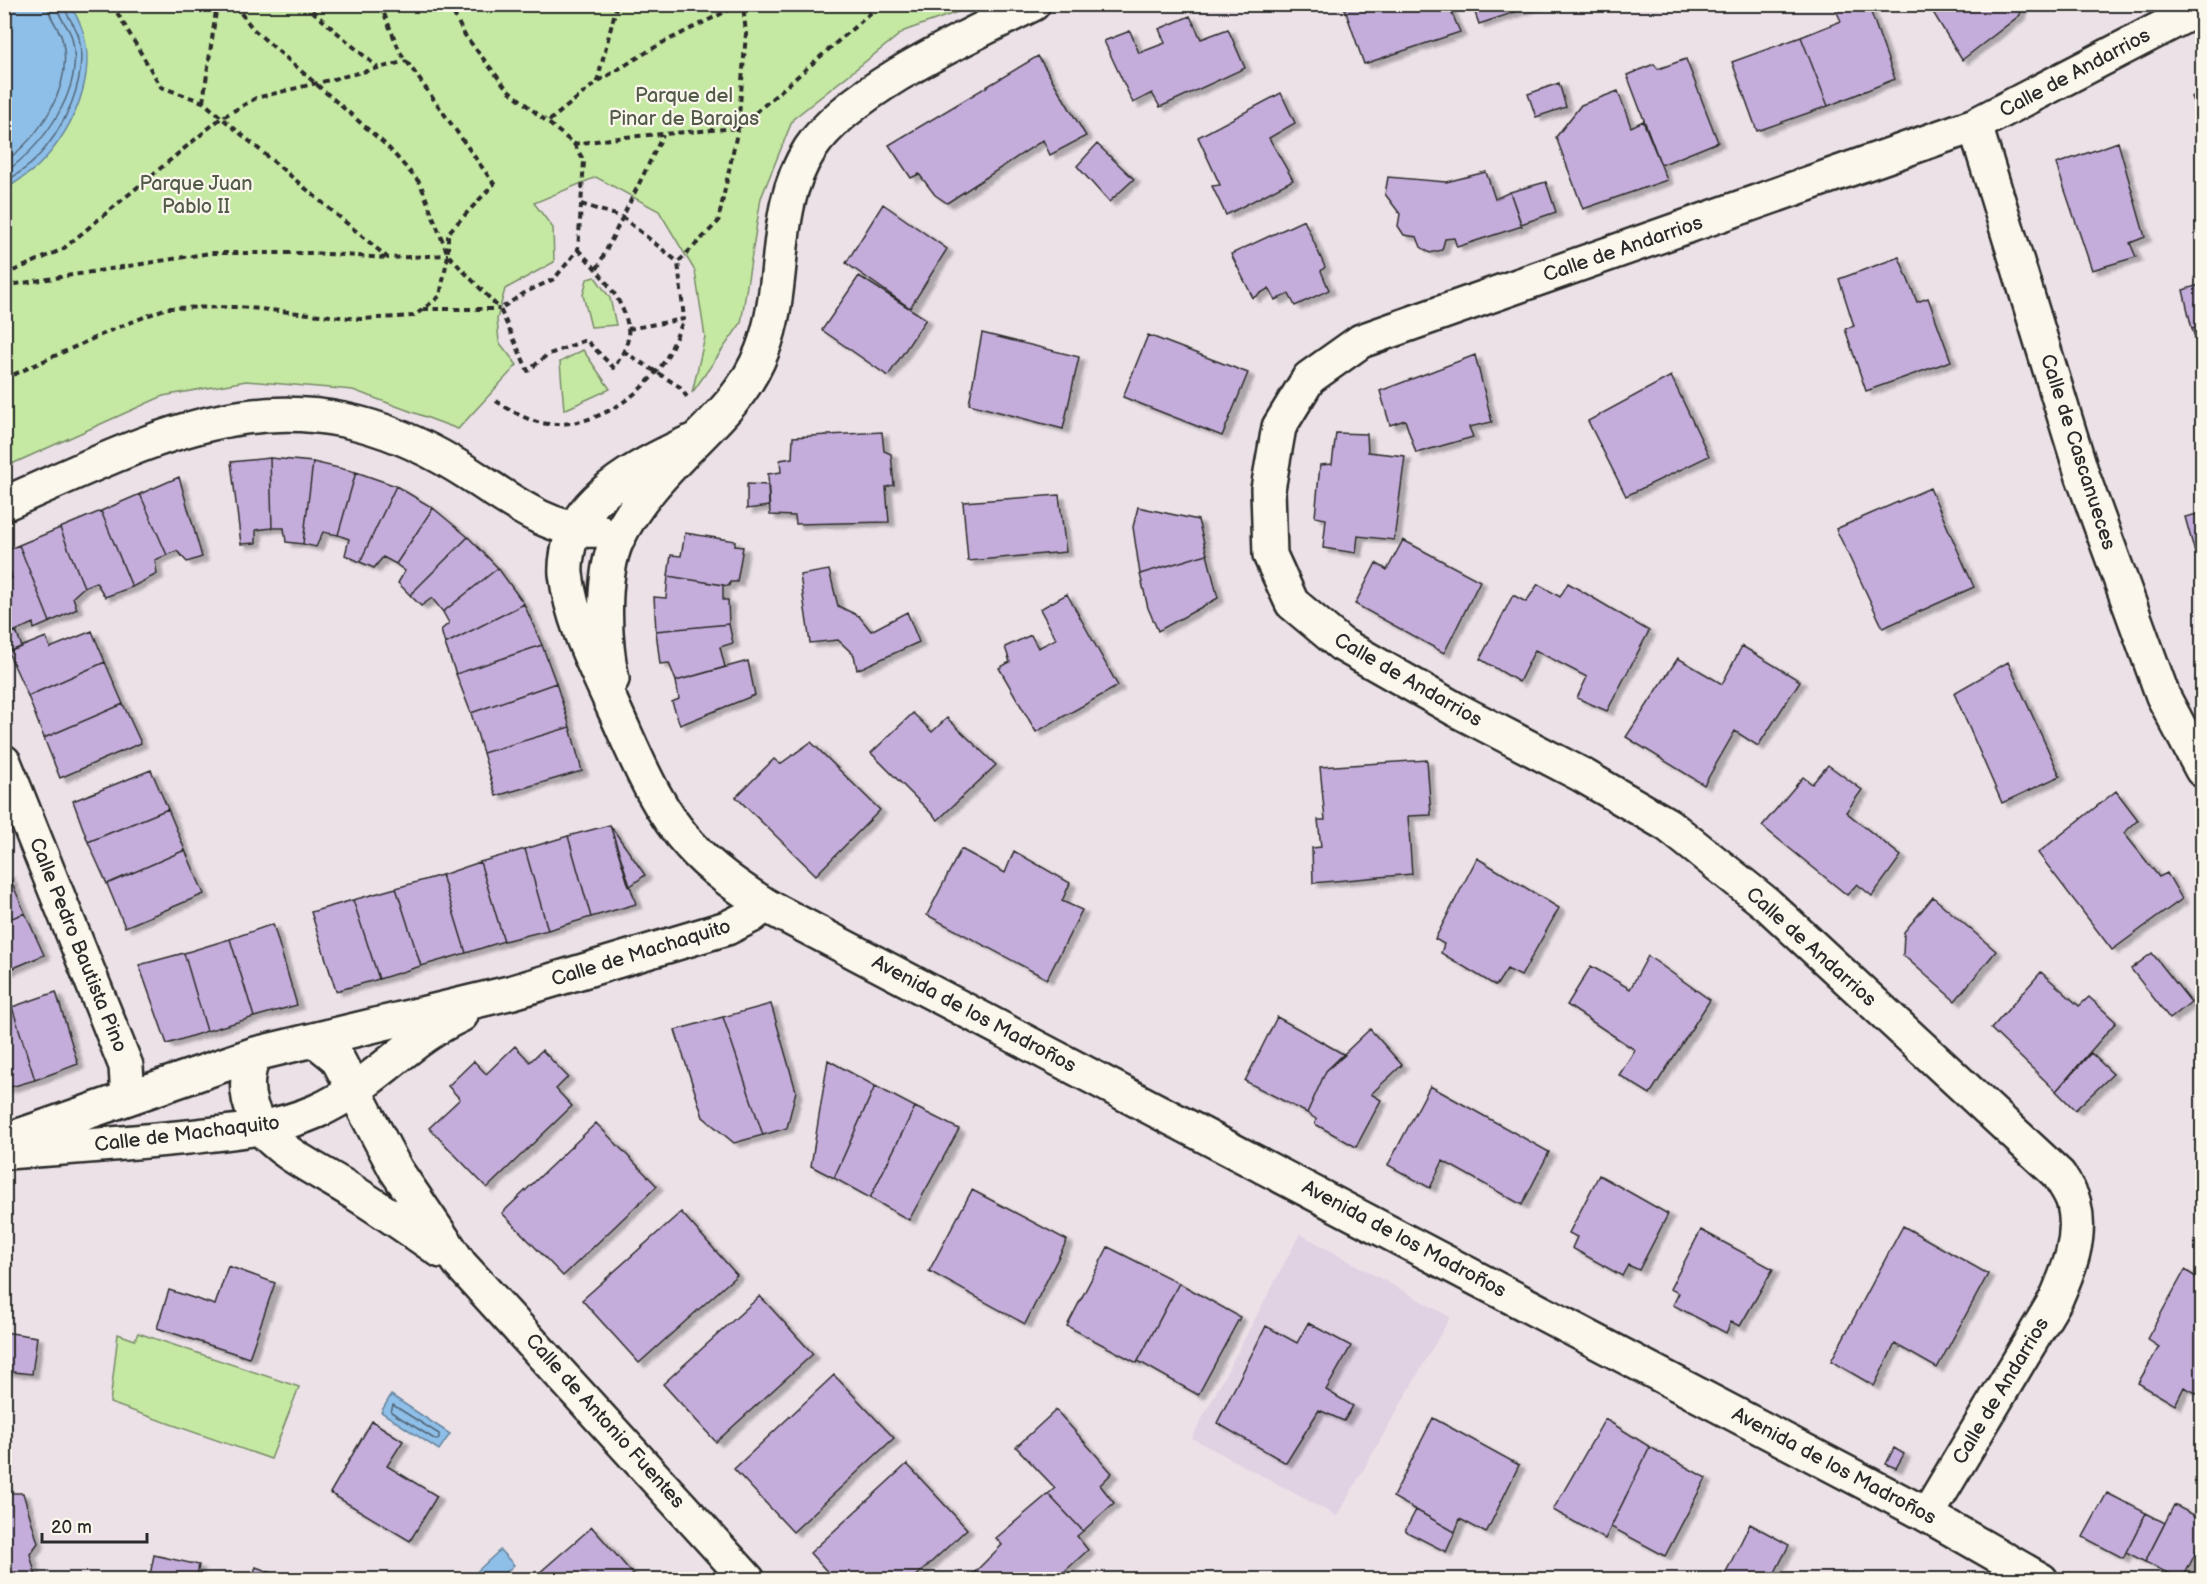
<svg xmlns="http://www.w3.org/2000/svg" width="2207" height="1584" font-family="'Balsamiq Sans',sans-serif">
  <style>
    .built { fill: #e0d1e3 }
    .green { fill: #c5e9a3; stroke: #788a67; stroke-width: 1.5 }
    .water { fill: #8ebfe9; stroke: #66849d; stroke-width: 1.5 }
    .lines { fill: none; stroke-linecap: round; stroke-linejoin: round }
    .shore { stroke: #536677; stroke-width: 1.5 }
    .building { fill: #c5addb; stroke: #2b2b2b; stroke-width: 1.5; filter: url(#shadow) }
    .street-casing { stroke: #2b2b2b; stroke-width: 38 }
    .secondary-casing { stroke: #2b2b2b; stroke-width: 38 }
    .path { stroke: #2b2b2b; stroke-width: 4; stroke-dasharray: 6 4.5; stroke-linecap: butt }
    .street { stroke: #fbf7ec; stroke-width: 33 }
    .secondary { stroke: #fbf7ec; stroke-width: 33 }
    .labels { text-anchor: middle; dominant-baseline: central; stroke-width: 4.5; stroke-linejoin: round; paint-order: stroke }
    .street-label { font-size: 20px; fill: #2b2b2b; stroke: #fbf7ec }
    .park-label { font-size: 20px; fill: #525a49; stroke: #fbf7ec }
  </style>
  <defs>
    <filter id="shadow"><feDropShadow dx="6" dy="4" stdDeviation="1.5" flood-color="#0004"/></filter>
  </defs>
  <rect width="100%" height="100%" fill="#ebe1e7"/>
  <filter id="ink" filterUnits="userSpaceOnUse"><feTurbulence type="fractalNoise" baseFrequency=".0167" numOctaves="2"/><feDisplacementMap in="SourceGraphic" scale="12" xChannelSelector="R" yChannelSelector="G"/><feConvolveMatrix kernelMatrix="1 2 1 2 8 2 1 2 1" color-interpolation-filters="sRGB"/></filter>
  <g filter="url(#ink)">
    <!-- built -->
    <path class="built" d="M1300 1234 1450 1317 1337 1516 1192 1438Z"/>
    <!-- green -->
    <path class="green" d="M5 5H977L904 31 793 119 761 198 741 323 692 393 705 337 695 271 659 211 596 177 534 203 553 228 554 262 505 289 497 319 499 342 517 365 458 429 353 390 246 381 163 396 5 467Z
      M595 277 610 298 616 325 591 327 583 295 587 279Z
      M583 350 610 389 564 410 560 362Z
      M138 1333 299 1387 271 1459 110 1403 118 1334 135 1340Z"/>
    <!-- water -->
    <path class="water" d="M20 4 69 5C107 53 79 126 38 166 28 175 15 182 5 190V13Z
      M391 1395 450 1434 439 1450 381 1412Z
      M500 1550 514 1565 499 1579H469Z"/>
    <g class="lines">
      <!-- shore -->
      <path class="shore" d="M4 162C40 137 72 88 63 43 61 28 48 19 48 4
        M4 173C44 145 85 90 72 38 69 26 57 17 57 4
        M4 183C14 176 26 169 34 161 64 130 88 81 79 38 77 26 65 16 64 4
        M393 1405 439 1434V1439L436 1440 391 1412Z"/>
    </g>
    <!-- building -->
    <path class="building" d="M1343 4H1448L1460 32 1364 64Z
      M1472 4H1539L1479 24Z
      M1845 4H1868L1895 79 1828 106 1801 37 1841 21 1835 8Z
      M1928 4H2022L2020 15 1962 60Z
      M1190 16 1201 39 1228 29 1245 68 1160 107 1152 93 1133 103 1104 41 1130 31 1139 53 1165 43 1159 29Z
      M1801 37 1828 106 1757 131 1732 62Z
      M1038 56 1086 136 1050 155 1043 140 947 203 935 195 919 174 911 178 889 145Z
      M1686 59 1718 142 1661 165 1627 75 1654 64 1658 69Z
      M1559 83 1566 107 1536 117 1528 94Z
      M1618 91 1631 127 1643 121 1667 180 1583 209 1556 137 1581 105Z
      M2202 92V120L2191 97Z
      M1281 93 1295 123 1269 138 1293 180 1226 215 1212 186 1220 185 1198 137Z
      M2118 142 2145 237 2130 243 2136 257 2092 270 2056 164Z
      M1097 144 1134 179 1109 202 1077 166Z
      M1486 172 1495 199 1510 192 1522 226 1457 247 1454 238 1445 239 1442 250 1430 253 1421 247 1417 237 1404 235 1398 226 1400 214 1385 194 1388 177 1446 182Z
      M1546 182 1556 212 1521 224 1510 192Z
      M883 204 947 249 910 308 846 263Z
      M1304 220 1325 267 1321 271 1329 290 1295 306 1289 294 1275 300 1269 288 1253 298 1231 254Z
      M1899 257 1917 302 1928 298 1951 361 1866 391 1845 329 1854 326 1839 279Z
      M859 276 926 319 888 376 822 330Z
      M2202 284V326L2192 329 2183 290Z
      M2202 326V357L2192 329Z
      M982 333 1079 357 1063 429 969 404Z
      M1148 335 1248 373 1222 436 1123 397Z
      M1475 355 1492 422 1469 427 1473 437 1416 453 1405 420 1390 425 1380 391Z
      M1671 376 1709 456 1626 496 1588 421Z
      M882 432 884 451 891 454 894 485 886 487 889 522 796 524 795 516 770 515 768 474 781 472 780 460 792 458 793 437Z
      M1336 433 1367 434 1368 452 1405 456 1394 540 1358 536 1356 553 1323 548 1326 519 1315 517 1320 465 1332 464Z
      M270 458 313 462 303 544 286 542 284 528H272Z
      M270 458 272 528 256 530V543L241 544 231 462Z
      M313 462 356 472 338 535 323 532 316 547 303 544Z
      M356 472 396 486 360 562 345 555 349 539 338 535Z
      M179 477 202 557 187 562 177 551 167 555 140 494Z
      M747 484 768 485 769 506 747 509Z
      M396 486 433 508 396 564 383 557 374 568 360 562Z
      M1930 488 1974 587 1883 628 1836 529Z
      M140 494 167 555 155 560 157 574 132 587 101 511Z
      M1059 495 1066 552 968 561 963 502Z
      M1138 507 1198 520 1207 554 1140 574 1133 527Z
      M433 508 468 537 410 595 398 583 405 571 396 564Z
      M101 511 132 587 105 597 96 582 84 587 60 528Z
      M2202 513V578L2185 517Z
      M60 528 84 587 73 597 77 609 50 622 19 545Z
      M685 533 735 541V546L743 547 737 582H730L729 586 668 576 671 555 681 556Z
      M468 537 498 568 443 612 432 598 421 606 410 595Z
      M1403 540 1480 581 1444 653 1355 604 1376 563 1387 570Z
      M19 545 50 622 34 629 33 623 4 636V582L12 578 4 551Z
      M1207 554 1218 598 1158 631 1148 608 1140 574Z
      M5 557 12 578 4 581V557Z
      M498 568 524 604 445 644 441 630 449 623 443 612Z
      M829 570 838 606 859 616 871 631 907 612 919 642 857 670 854 655 838 640 810 643 800 575Z
      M668 576 723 585V600H728L729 624 656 631 654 597 666 598Z
      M1568 583 1649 631 1607 711 1577 698 1587 677 1535 650 1519 682 1480 659 1513 595 1526 602 1538 584 1560 597Z
      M1067 594 1118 686 1036 732 999 668 1010 662 1005 647 1031 635 1038 648 1056 639 1040 609Z
      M524 604 542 645 456 674 445 644Z
      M729 624 733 643 720 647 725 667 676 681 669 663 660 664 656 631Z
      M16 631 22 647 8 652 4 636Z
      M92 631 105 662 28 696 8 652 46 637 50 648Z
      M542 645 556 683 471 713 456 674Z
      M1742 646 1800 681 1758 746 1735 731 1704 785 1626 737 1678 658 1722 684Z
      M748 661 755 695 680 725 672 702 679 699 676 681Z
      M105 662 123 704 44 738 28 696Z
      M2008 662 2060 776 2002 803 1954 693Z
      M556 683 570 727 483 753 471 713Z
      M123 704 141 743 60 778 44 738Z
      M913 713 932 732 947 718 996 765 938 820 871 753Z
      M570 727 582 771 496 796 483 753Z
      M811 742 880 810 816 875 736 797 774 759 780 764Z
      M1427 760 1431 815 1408 816 1412 874 1313 883 1312 848 1321 847 1318 820H1325L1320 767Z
      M1828 765 1862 790 1846 812 1901 856 1872 896 1857 884 1847 895 1762 826 1803 777 1812 784Z
      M151 770 168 809 88 842 73 801Z
      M2116 791 2138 820 2124 833 2159 877 2167 873 2182 899 2112 950 2038 853Z
      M168 809 185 850 107 884 88 842Z
      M610 825 636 904 591 917 568 836Z
      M610 825 645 875 629 887Z
      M568 836 591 917 548 930 525 849Z
      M525 849 548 930 504 941 480 862Z
      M961 849 1005 873 1014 851 1070 883 1062 901 1082 910 1047 979 927 915Z
      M185 850 204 894 125 927 107 884Z
      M1477 858 1559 908 1521 976 1507 969 1496 986 1441 953 1444 944 1435 939Z
      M480 862 504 941 466 953 442 875Z
      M8 874 25 913 4 921V876Z
      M442 875 466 953 421 966 396 888Z
      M396 888 421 966 379 979 353 900Z
      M1933 897 1996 951 1955 1001 1903 955 1904 932Z
      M353 900 379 979 336 991 311 912Z
      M25 913 44 955 4 972V921Z
      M273 924 297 1005 254 1017 230 939Z
      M230 939 254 1017 207 1031 184 953Z
      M184 953 207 1031 167 1044 139 965Z
      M2152 953 2191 1002 2170 1019 2131 969Z
      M1648 956 1710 1000 1650 1094 1619 1075 1635 1050 1567 1005 1591 966 1630 989Z
      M2041 972 2079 1006 2089 997 2116 1022 2056 1091 1991 1029Z
      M56 992 78 1064 35 1080 12 1007Z
      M771 1004 796 1091 787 1128 763 1135 723 1017Z
      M12 1007 35 1080 4 1089V1009Z
      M723 1017 763 1135 734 1143 703 1117 675 1030Z
      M1277 1017 1345 1055 1326 1071 1307 1113 1245 1081Z
      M1370 1029 1402 1065 1371 1094 1381 1100 1356 1147 1315 1124 1316 1119 1307 1113 1326 1071Z
      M515 1046 530 1062 542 1050 568 1077 556 1089 572 1106 487 1188 429 1128 460 1099 448 1086 474 1061 486 1074Z
      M2091 1053 2113 1074 2075 1110 2056 1091Z
      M828 1060 875 1086 834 1178 811 1166Z
      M875 1086 915 1107 870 1198 834 1178Z
      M1430 1086 1549 1152 1522 1205 1443 1161 1430 1188 1388 1165Z
      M915 1107 959 1129 909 1220 870 1198Z
      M596 1123 657 1186 563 1276 502 1213Z
      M1599 1175 1668 1214 1639 1270 1628 1265 1622 1276 1572 1248 1577 1237 1569 1233Z
      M972 1190 1067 1240 1025 1324 929 1271Z
      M681 1212 737 1275 639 1363 582 1300Z
      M1903 1226 1988 1274 1937 1368 1895 1344 1874 1386 1831 1361Z
      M1701 1230 1773 1269 1740 1326 1731 1322 1726 1333 1673 1305 1679 1293 1670 1289Z
      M1108 1247 1179 1283 1137 1363 1067 1326Z
      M228 1266 275 1283 249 1358 157 1328 169 1290 215 1305Z
      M2185 1270 2202 1281V1396L2184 1387 2175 1405 2138 1383 2159 1347 2147 1339Z
      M1179 1283 1240 1317 1198 1395 1138 1361Z
      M760 1296 813 1354 716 1442 663 1384Z
      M1308 1323 1351 1346 1326 1390 1353 1406 1344 1421 1319 1410 1286 1463 1217 1423 1266 1326 1297 1343Z
      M4 1332 37 1337 32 1374 4 1371Z
      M834 1375 894 1438 793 1532 734 1469Z
      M1056 1410 1112 1473 1100 1485 1114 1503 1083 1531 1048 1494 1055 1488 1016 1447Z
      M1433 1418 1519 1465 1486 1533 1460 1519 1455 1532 1393 1497Z
      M1605 1419 1650 1447 1605 1539 1553 1510Z
      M372 1421 403 1441 387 1466 437 1496 410 1541 330 1493Z
      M1650 1447 1706 1478 1665 1556 1611 1527Z
      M1894 1448 1904 1454 1896 1468 1886 1464Z
      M907 1464 967 1529 912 1580H835L810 1553Z
      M4 1482 8 1493H23L38 1543 30 1554 36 1577 28 1580H4Z
      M2107 1493 2146 1513 2123 1558 2083 1537Z
      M1048 1494 1083 1531 1077 1536 1088 1550 1055 1580H967L1002 1545 996 1538Z
      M2174 1505 2202 1519V1540L2182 1580 2145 1562Z
      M1416 1510 1455 1532 1446 1552 1405 1531Z
      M2146 1513 2165 1523 2145 1562 2126 1552Z
      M1750 1524 1789 1545 1771 1580H1722Z
      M592 1527 638 1580H531Z
      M154 1555 199 1565 196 1580H149Z
      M256 1567 291 1580H251Z"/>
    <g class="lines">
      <defs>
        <path id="street" d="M1975 125 2083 477 2163 696 2202 770
          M4 504C166 433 286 364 455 465 496 489 547 534 597 530
          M612 679C604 642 601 575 617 540 635 502 666 470 695 441 723 413 748 388 762 351 788 285 770 210 810 149 850 89 969 36 1033 4
          M4 762 126 1066 128 1098
          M316 1041 337 1058 396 1170 460 1264 748 1580
          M255 1054C243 1078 246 1104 261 1127 276 1151 325 1174 350 1190 381 1209 411 1230 441 1251
          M4 1141 255 1054 513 992 727 928 751 916 765 905C738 887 711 869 690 845 655 807 636 757 615 711 595 666 572 623 566 574 565 562 569 541 574 530 595 486 655 458 697 439
          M6 1152C67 1148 128 1143 188 1137 233 1132 276 1129 317 1111 370 1088 408 1039 461 1015
          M1927 1515 2056 1299C2069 1269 2082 1238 2074 1204 2072 1194 2064 1184 2059 1175L1767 904 1668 825 1582 775 1455 709 1341 644 1292 603 1270 555 1268 489 1279 427 1309 378 1361 341 1975 125 2202 7"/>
        <path id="secondary" d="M765 905 1927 1515 2041 1580"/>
      </defs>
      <!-- street casing -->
      <use href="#street" class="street-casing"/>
      <!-- secondary casing -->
      <use href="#secondary" class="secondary-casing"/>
      <!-- path -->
      <path class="path" d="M112 4 161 87 203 102 388 258 448 255
        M304 4 377 67
        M380 4 400 52 494 184 448 233V255L500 309
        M449 4 464 34 507 89 574 144 625 137 738 128 881 4
        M597 82 617 4
        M203 102 217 4
        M549 121 597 82 662 43 741 4
        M574 144 584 161 578 250
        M581 204 622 217 678 262
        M578 250C598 270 632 308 628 338 627 348 619 359 614 368L586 340 547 355 528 371 500 309 526 292 554 279Z
        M597 269 663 135
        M4 275 63 249 221 118 256 98 407 61
        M4 286 210 253H313L387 258
        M423 309H499
        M628 329 684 319 678 262 718 222 738 128 746 34 743 4
        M623 351 680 387 689 400
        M4 379 114 329 167 308 239 307 360 319 414 316 440 296 448 255 420 183 386 145 253 29 234 4
        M496 401C512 411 532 424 551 424 597 426 638 398 664 362 672 349 677 333 684 320"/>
      <!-- street -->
      <use href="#street" class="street"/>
      <!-- secondary -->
      <use href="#secondary" class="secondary"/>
    </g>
  </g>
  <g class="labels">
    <!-- street labels -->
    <g class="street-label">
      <text transform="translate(2075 73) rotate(-28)">Calle de Andarrios</text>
      <text transform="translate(1623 249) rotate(-19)">Calle de Andarrios</text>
      <text transform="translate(2078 452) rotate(72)">Calle de Cascanueces</text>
      <text transform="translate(1408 680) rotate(30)">Calle de Andarrios</text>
      <text transform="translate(78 945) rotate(68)">Calle Pedro Bautista Pino</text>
      <text transform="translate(1811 947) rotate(42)">Calle de Andarrios</text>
      <text transform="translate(641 953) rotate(-17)">Calle de Machaquito</text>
      <text transform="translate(974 1014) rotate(28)">Avenida de los Madroños</text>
      <text transform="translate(187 1134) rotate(-7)">Calle de Machaquito</text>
      <text transform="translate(1404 1239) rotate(28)">Avenida de los Madroños</text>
      <text transform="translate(2001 1391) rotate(-59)">Calle de Andarrios</text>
      <text transform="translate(605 1421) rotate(48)">Calle de Antonio Fuentes</text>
      <text transform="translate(1834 1466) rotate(28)">Avenida de los Madroños</text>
    </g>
    <!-- park labels -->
    <g class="park-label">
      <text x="684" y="96">Parque del<tspan x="684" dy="23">Pinar de Barajas</tspan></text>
      <text x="196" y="184">Parque Juan<tspan x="196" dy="23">Pablo II</tspan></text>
    </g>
  </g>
  <!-- margin -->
  <rect width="2207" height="1584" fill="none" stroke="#fbf7ec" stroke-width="24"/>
  <rect x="12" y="12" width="2183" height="1560" fill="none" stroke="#2b2b2b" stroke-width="2" filter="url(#ink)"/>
  <!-- scale -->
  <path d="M42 1533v9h105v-9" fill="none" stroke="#2b2b2b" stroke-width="3"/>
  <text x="51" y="1533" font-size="18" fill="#2b2b2b" stroke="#fbf7ec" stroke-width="4.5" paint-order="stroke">20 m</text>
</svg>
